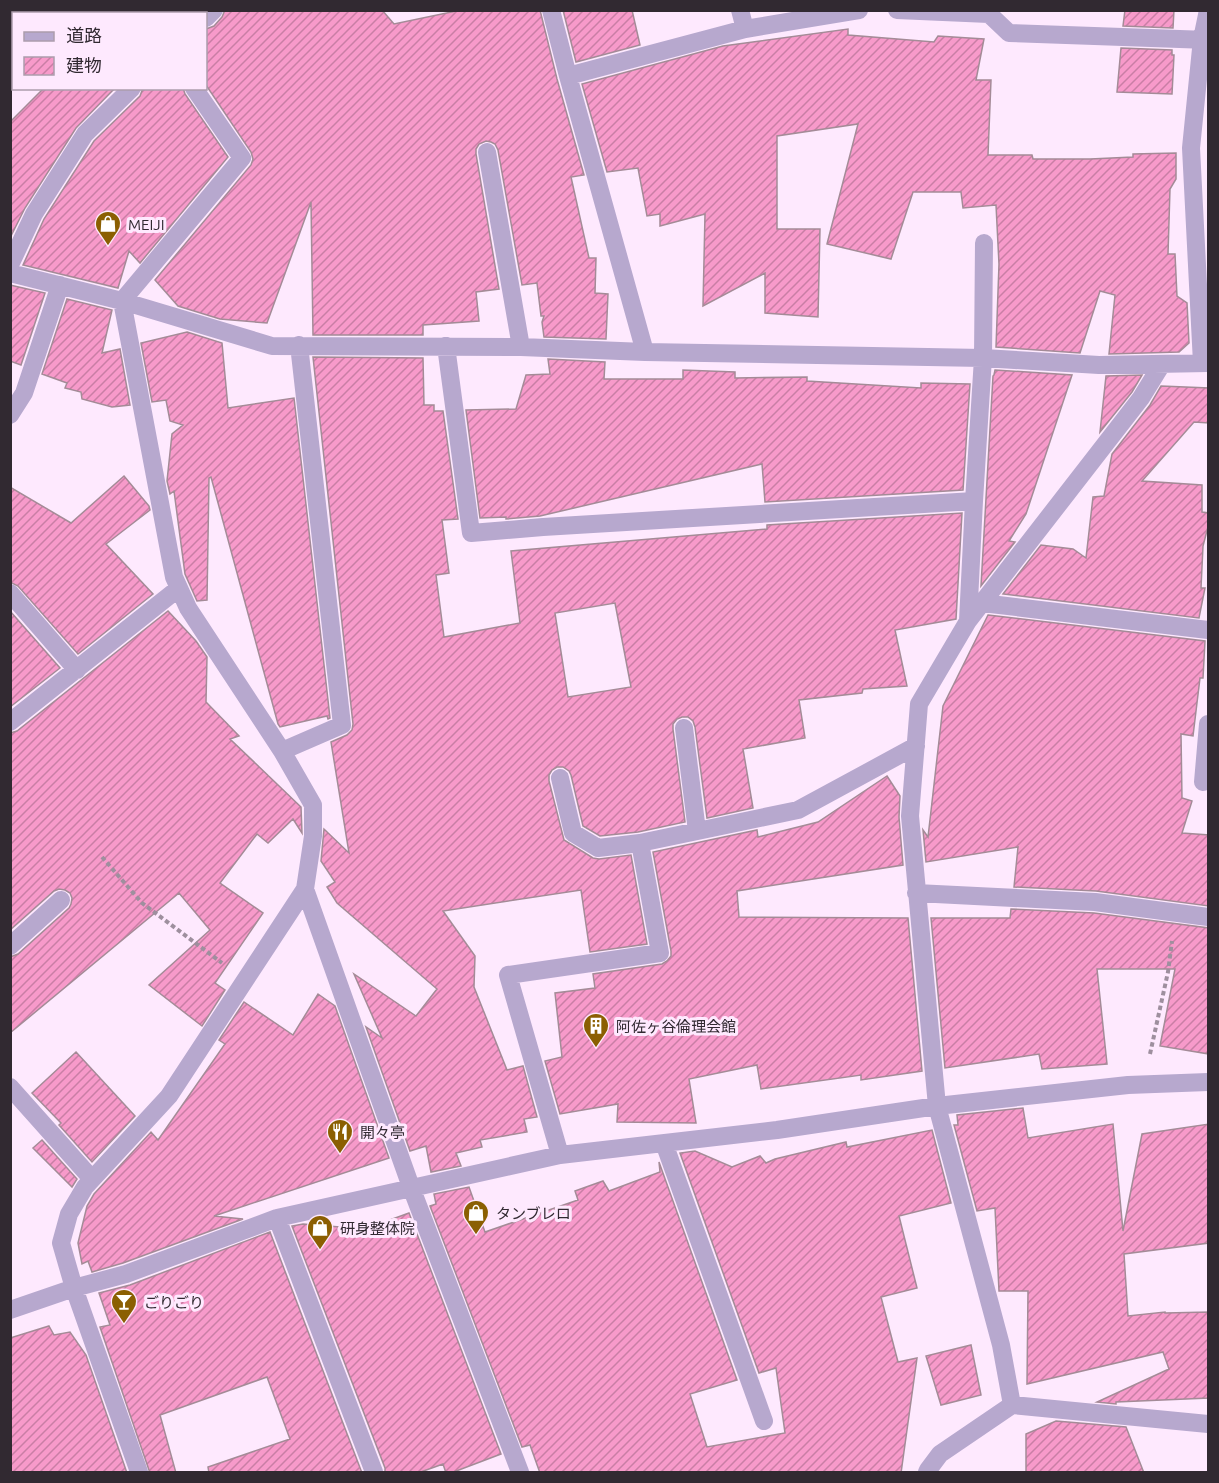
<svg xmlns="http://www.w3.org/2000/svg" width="1219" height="1483" font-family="Ubuntu,'Noto Sans JP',sans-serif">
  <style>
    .building { fill: url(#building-hatch); stroke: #a48b97; stroke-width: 1.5; fill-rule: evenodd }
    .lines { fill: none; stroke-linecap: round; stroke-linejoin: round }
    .path { stroke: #9e8f9e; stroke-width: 4; stroke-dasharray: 4.5 3; stroke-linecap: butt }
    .minor { stroke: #b7a8ce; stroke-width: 18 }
    .rail { stroke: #524852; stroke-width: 4.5; stroke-dasharray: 9 4.5; stroke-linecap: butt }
    .labels { text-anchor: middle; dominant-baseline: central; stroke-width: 6; stroke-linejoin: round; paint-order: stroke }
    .poi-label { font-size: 15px; fill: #312931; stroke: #fee9fe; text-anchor: start }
  </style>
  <defs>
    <pattern id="building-hatch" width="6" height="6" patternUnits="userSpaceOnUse" patternTransform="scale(1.5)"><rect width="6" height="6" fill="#f79aca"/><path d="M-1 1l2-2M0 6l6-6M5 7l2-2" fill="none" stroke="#c97ea5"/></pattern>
  </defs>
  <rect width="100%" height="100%" fill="#fee9fe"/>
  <!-- building -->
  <path class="building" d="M225 10H382L394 24 461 10H540L557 79 584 175 571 177 589 258H596L595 293 608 294 606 339 544 337 542 322 544 316H541L537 283 522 285 498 150 495 144 491 142 486 141 479 144 476 149V154L499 289 476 292 479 321 423 325V335H313L311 202 267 323 220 319 178 306 155 280 251 165 253 159 251 152 206 85V29L214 26 222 17Z
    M563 10H632L640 45 576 62Z
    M1125 10H1174L1173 28 1123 26Z
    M848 29V35L934 42 938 36 984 39 976 80H991L988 155H1032L1033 159H1090L1133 157V154L1176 153V179L1170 189 1168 254H1175L1177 296 1187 303 1189 343 1179 352 1109 354 1115 295 1100 291 1080 353 996 347 999 264 996 205 963 208 961 192H913L891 259 827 244 858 124 777 136V229H820L818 317 765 313V273L703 306 705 214 660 226V214L647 216 638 168 607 172 582 84 723 46Z
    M1121 48 1172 50V55H1174L1172 94 1117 92Z
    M44 88H115L76 128 25 208 10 238V122Z
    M143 88H183L185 94 228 157 140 263 129 251 118 288 23 265 44 219 94 141 140 96Z
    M10 285 45 293 21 365 10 361Z
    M67 299 112 310 102 353 120 349 130 405 112 407 82 399 81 392 65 388 67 383 42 374Z
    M187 332 222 343 228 408 294 398 330 718 328 719 327 716 280 727 278 724 211 477 209 478 207 600 197 601 185 574 174 491 170 494 167 481 172 434 183 425 170 421 166 400 152 402 141 343Z
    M313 357 423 358 424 405H434V411H443L458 519 442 520 449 573 436 575 444 637 520 623 511 551 767 529V525L962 513 956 619 895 630 907 686 863 689 862 693 799 700 805 738 743 749 753 808 707 818 695 727 693 721 688 717H682L677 719 673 724V729L685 822 638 832 600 836 583 826 571 775 569 771 563 767H557L552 770 549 775V781L564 840 593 858 599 859 631 855 647 944 590 952 581 890 443 911 475 956 474 987 507 1070 523 1066 537 1117 524 1119 527 1132 480 1140 482 1147 456 1153 461 1166 431 1172 426 1146 410 1151 366 1027 382 1038 354 974 416 1016 437 989 337 903 327 887 335 882 321 861 324 829 349 853 331 742 347 735 352 730 353 724ZM615 603 631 687 568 697 555 613Z
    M548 359 605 362 604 379H683V370L735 372V378L807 377V381L921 388V383L970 384 963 490 765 502 762 464 540 516 506 519V517L480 518 466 410 516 409 526 375 550 374Z
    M995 370 1072 375 1026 514 1009 541 1015 542 981 586 993 376 994 375Z
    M1142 375 1132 392 1100 432 1106 376Z
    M1161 386 1209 388V423L1194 422 1142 481 1202 485V512L1209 513V523L1203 546 1201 588H1205L1199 618 1003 594 1041 545 1073 549 1086 558 1093 497 1104 496 1112 454 1150 405Z
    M124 476 149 506 150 510 106 544 153 594 78 654 18 586 10 582V487L71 523Z
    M10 611 60 668 10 707Z
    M168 611 196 641 207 657 206 702 239 736 230 739 301 807 302 833 293 819 268 843 257 834 220 883 263 913 215 983 225 990 202 1026 149 985 210 930 179 893 10 1033V957L18 954 69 908 71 904 72 898 70 893 65 890 59 889 54 891 10 930V733L17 731Z
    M988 615 1205 641 1203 678H1200L1193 736 1181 734 1182 798 1192 801 1182 833 1209 835V906L1096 891 1014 887 1018 847 926 862 923 830 928 837 943 706Z
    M887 776 900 796 899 817 903 865 737 891 739 917 908 918 922 1071 861 1080V1075L761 1089 757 1065 689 1079 696 1123 617 1122 618 1104 560 1114 545 1061 562 1057 555 993 595 988 593 974 662 964 667 961 671 956V951L653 852 757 830 758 837 818 822Z
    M1011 909 1094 913 1209 928V1054L1160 1046 1175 969H1097L1107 1064 1042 1069 1039 1054 945 1068 931 918H1010Z
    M318 994 335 1006 389 1158 214 1216 243 1219 123 1263 92 1272 88 1261 82 1264 78 1243 87 1206 94 1194 151 1132 158 1140 225 1044 219 1040 244 1002 293 1035Z
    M76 1052 135 1116 92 1162 59 1125 61 1123 32 1093Z
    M1023 1108 1028 1138 1113 1124 1123 1231 1142 1134 1209 1124V1243L1124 1254 1128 1316 1165 1312V1313L1209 1312V1398L1116 1402V1404L1097 1402 1169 1369 1163 1352 1027 1384 1028 1291H999L995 1208 977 1211 954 1125H958L957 1115Z
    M932 1130 951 1203 899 1216 917 1288 881 1297 898 1362 917 1358 901 1473H540L530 1445 522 1447 430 1206 436 1204 434 1194 469 1187 485 1232 578 1200 575 1191 603 1181 609 1191 660 1172 659 1162 737 1380 690 1394 707 1447 785 1433 776 1368 759 1373 680 1153 695 1151 732 1167 760 1156 766 1163 775 1159 846 1142 847 1147Z
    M42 1140 77 1179 72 1187 33 1148Z
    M409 1213 501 1454 451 1473H446L443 1464 418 1473H385V1468L292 1226 303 1224 365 1229Z
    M270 1232 362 1473H209L208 1467 290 1439 267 1377 160 1415 176 1473H150L100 1327 110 1325 99 1293 130 1285Z
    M49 1326 54 1335 70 1332 86 1355 127 1473H10V1338Z
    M971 1345 981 1395 941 1405 926 1356Z
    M1056 1421 1126 1427 1144 1473H1026V1434Z"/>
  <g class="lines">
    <!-- path -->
    <path class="path" d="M102 857 142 903 222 963
      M1150 1054 1168 972 1172 941"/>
    <!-- minor -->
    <path class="minor" d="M551 10 568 76 645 352
      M740 10 745 29
      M897 10 989 14 1009 33 1208 40
      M206 18 214 10
      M568 76 745 29 859 10
      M487 152 521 347
      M10 265 34 214 85 134 132 88
      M10 273 122 301 272 346 521 347 645 352 983 358 1099 365 1208 363
      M446 346 471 533 543 527 974 501 968 621
      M1202 363 1191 148 1202 39 1208 10
      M10 415 24 393 60 285
      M974 501 983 358 984 243
      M10 593 77 670
      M982 603 1208 630
      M10 722 179 588
      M684 728 697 831
      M282 751 342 725 299 345
      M560 778 573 833 598 848 640 843
      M1203 782 1208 724
      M305 889 411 1187 520 1472
      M916 893 1095 902 1208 917
      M10 946 61 900
      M10 1087 92 1179
      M664 1143 764 1421
      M560 1155 508 975 660 953 640 843 798 810 916 746
      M277 1218 374 1472
      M10 1310 74 1288 126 1274 277 1218 560 1155 777 1130 937 1106 1128 1085 1208 1082
      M1012 1405 1001 1345 937 1106 910 816 919 704 968 621 1141 398 1162 364
      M139 1472 74 1288 61 1243 69 1214 85 1187 169 1096 305 889 313 836V805L282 751 188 608 174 577 122 301 242 158 194 88
      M927 1472 928 1470 940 1454 1012 1405 1208 1424"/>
    <!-- rail -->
    <path class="rail" d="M21 14 24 10
      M54 14 57 10
      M86 14 89 10
      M10 23 14 20
      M10 54 14 51
      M10 86 14 83"/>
  </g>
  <!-- icons -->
  <defs>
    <symbol id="shop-pin" viewBox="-11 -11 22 30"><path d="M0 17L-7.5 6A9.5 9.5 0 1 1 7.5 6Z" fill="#8b5f02" stroke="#fee9fe"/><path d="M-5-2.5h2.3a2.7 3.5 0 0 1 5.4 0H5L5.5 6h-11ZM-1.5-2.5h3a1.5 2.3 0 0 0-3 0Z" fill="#fff"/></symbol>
    <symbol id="building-pin" viewBox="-11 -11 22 30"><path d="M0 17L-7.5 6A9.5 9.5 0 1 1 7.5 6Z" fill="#8b5f02" stroke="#fee9fe"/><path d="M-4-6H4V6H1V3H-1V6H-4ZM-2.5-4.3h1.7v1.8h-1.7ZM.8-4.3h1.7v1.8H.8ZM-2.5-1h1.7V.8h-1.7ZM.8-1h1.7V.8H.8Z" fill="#fff"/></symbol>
    <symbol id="restaurant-pin" viewBox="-11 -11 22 30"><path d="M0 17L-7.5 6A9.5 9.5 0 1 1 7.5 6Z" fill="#8b5f02" stroke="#fee9fe"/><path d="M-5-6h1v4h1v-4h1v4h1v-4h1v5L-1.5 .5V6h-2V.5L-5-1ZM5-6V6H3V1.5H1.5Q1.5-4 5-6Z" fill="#fff"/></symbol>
    <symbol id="bar-pin" viewBox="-11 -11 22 30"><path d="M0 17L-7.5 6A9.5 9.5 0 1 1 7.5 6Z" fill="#8b5f02" stroke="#fee9fe"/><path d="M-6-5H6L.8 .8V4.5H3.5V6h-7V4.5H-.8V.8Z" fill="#fff"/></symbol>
  </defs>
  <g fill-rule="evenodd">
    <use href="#shop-pin" x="93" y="209" width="30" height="40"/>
    <use href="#building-pin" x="581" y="1011" width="30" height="40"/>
    <use href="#restaurant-pin" x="325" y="1117" width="30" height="40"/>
    <use href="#shop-pin" x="461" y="1198" width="30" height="40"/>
    <use href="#shop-pin" x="305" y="1213" width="30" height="40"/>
    <use href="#bar-pin" x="109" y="1287" width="30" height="40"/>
  </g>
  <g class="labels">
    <!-- poi labels -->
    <g class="poi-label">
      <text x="128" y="224">MEIJI</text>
      <text x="616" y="1026">阿佐ヶ谷倫理会館</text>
      <text x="360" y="1132">開々亭</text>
      <text x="496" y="1213">タンブレロ</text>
      <text x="340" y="1228">研身整体院</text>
      <text x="144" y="1302">ごりごり</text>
    </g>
  </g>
  <!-- border -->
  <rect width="1219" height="1483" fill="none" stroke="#312931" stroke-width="24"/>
  <!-- legend -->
  <rect x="12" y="12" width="195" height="78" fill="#fee9fe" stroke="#ac9cac" stroke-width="1.5"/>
  <rect x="24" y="32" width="30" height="9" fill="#b7a8ce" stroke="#ac9cac" stroke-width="1.5"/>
  <text x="66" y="42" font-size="18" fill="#312931">道路</text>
  <rect x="24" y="57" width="30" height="18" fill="url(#building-hatch)" stroke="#ac9cac" stroke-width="1.5"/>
  <text x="66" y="72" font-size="18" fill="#312931">建物</text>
</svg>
